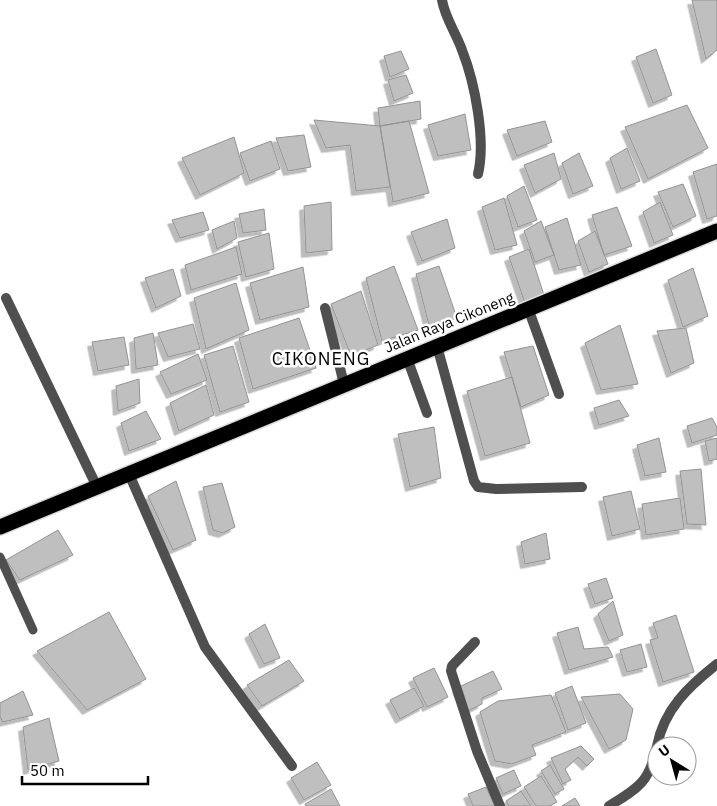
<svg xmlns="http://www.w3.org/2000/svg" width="717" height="806" font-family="'IBM Plex Sans',sans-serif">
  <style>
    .building { fill: #bfbfbf; stroke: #939393; filter: url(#shadow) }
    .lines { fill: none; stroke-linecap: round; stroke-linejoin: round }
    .highway-casing { stroke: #dbdbdb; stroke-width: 18 }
    .lane { stroke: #4f4f4f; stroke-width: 9 }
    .street { stroke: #4f4f4f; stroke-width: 10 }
    .highway { stroke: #000; stroke-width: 15 }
    .labels { text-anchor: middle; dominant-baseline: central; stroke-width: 5; stroke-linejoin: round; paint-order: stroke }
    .street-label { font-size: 15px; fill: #000; stroke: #fff }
    .quarter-label { font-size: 18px; letter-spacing: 1px; fill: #000; stroke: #fff }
  </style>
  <defs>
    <filter id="shadow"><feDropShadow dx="-4.5" dy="4.5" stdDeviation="0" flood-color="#0004"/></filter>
  </defs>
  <rect width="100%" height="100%" fill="#fff"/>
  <!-- building -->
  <path class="building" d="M692 0H717V50L706 59Z
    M656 49 672 95 653 103 636 57Z
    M401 51 409 69 390 77 384 56Z
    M406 75 413 93 394 101 388 80Z
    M420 101 421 119 380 126 378 108Z
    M687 105 708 148 648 179 625 127Z
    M465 114 471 150 438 156 428 125Z
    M314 120 380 126 390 187 356 191 350 145 326 148Z
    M409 121 429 193 393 202 380 126Z
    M545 121 552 142 517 156 507 130Z
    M304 135 311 167 288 171 276 138Z
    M234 137 244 173 200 195 182 158Z
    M271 141 280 169 250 181 240 153Z
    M627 148 640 181 621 189 610 158Z
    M554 153 561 179 535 193 524 165Z
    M579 153 593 186 573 194 562 163Z
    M717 164V216L707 219 693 172Z
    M683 184 696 216 673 227 658 192Z
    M524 186 537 220 518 227 507 196Z
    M504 198 517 245 495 250 482 207Z
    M331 202 332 250 306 253 304 206Z
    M660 202 673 235 654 243 643 212Z
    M617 207 632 246 604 255 592 215Z
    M264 209 266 230 243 233 239 214Z
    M203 212 209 230 180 238 172 220Z
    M567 218 581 265 559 270 545 227Z
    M447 219 455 248 422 261 411 232Z
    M234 221 237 238 217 249 212 230Z
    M541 221 554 255 535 262 524 231Z
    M595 231 608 264 589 272 578 241Z
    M269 233 274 269 246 277 238 242Z
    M236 247 242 274 191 290 185 265Z
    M529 249 544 295 525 303 509 257Z
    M394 266 418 330 382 341 366 278Z
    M439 266 457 318 430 329 416 274Z
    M303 267 309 307 260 320 250 283Z
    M693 268 708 316 683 327 668 280Z
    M173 269 181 296 156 308 145 278Z
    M236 283 249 330 206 349 194 298Z
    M361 291 378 345 351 356 331 304Z
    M299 318 316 368 253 389 239 338Z
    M193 324 200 349 168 357 158 333Z
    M620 325 638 384 601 390 585 343Z
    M686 328 694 363 671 373 657 331Z
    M153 333 158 365 136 369 134 338Z
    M124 337 129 365 98 371 92 342Z
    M233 346 249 402 220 412 204 355Z
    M533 346 549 395 521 407 504 352Z
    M198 354 207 380 171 394 160 372Z
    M512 377 530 443 485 456 467 391Z
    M139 379 140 403 118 411 116 386Z
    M206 385 214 415 179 431 170 403Z
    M619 400 629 416 599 425 594 408Z
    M146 411 161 439 129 451 121 423Z
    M712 418 717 427V435L692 443 687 426Z
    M434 427 441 478 410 487 398 434Z
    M659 438 666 472 645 476 637 445Z
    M717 438V459L709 461 705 441Z
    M701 469 706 525 687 524 680 471Z
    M176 481 196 540 173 550 148 496Z
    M222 483 235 527 223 533 213 530 203 487Z
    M631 491 640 529 612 536 603 497Z
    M680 498 684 529 646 535 642 504Z
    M58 530 73 555 20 580 6 560Z
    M546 533 550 559 525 564 521 542Z
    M606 578 613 598 595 604 588 584Z
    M613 601 623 635 609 641 598 614Z
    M109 612 146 679 87 710 37 651Z
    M676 615 694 672 663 682 650 640 658 638 653 623Z
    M265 624 280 658 264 664 249 634Z
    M578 627 584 649 608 647 613 657 569 670 557 633Z
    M641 644 647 667 627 672 620 650Z
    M289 660 304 681 262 706 247 685Z
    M434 668 448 697 427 707 413 678Z
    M493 671 502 689 482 698V704L468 711 457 688Z
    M572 686 586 723 568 730 555 693Z
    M414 688 424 706 400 719 390 700Z
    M23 691 33 715 3 722 0 717V703Z
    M620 694 633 709 626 740 609 749 581 697Z
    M551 695 566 732 532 745 536 755 512 764 495 761 480 712 498 701Z
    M49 718 59 761 28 770 23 727Z
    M581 746 594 759 587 766 578 757 565 769 571 780 563 784 551 758Z
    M317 762 331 785 304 800 291 778Z
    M550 765 564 789 555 794 541 771Z
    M514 770 521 786 503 794 496 778Z
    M541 776 557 802 550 806H536L524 787Z
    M486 787 495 806H473L468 794Z
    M331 789 340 806H306L305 804Z
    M521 791 531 806H509L506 801Z
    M575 798 580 806H562Z"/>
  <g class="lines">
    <defs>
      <path id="highway" d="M0 527 717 231"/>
    </defs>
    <!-- highway casing -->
    <use href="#highway" class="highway-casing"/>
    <!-- lane -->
    <path class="lane" d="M0 557 33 630"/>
    <!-- street -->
    <path class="street" d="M442 0C445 18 456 33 462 50 475 83 486 140 478 174
      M6 298 97 487
      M325 308 344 384
      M528 308 559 394
      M437 346 474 481 478 487 496 489 582 487
      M407 358 427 413
      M129 474 205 647 292 766
      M475 642 452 666 451 671 477 751 500 806
      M657 746C664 709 689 686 717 664
      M609 806C639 788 650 781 657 746"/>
    <!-- highway -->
    <use href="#highway" class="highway"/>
  </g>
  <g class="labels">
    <!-- street labels -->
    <g class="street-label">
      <text transform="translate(449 322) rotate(-22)">Jalan Raya Cikoneng</text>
    </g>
    <!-- quarter labels -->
    <g class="quarter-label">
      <text x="321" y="358">CIKONENG</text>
    </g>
  </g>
  <!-- north arrow -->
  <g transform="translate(672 761) rotate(323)"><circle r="24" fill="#ffffff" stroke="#999999"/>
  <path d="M0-4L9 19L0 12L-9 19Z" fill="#000000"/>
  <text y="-8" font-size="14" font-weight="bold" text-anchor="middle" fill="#000000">U</text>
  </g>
  <!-- scale -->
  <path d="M22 776v8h126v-8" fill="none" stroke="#000000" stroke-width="2.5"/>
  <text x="30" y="776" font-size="15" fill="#000000" stroke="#ffffff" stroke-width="4" paint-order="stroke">50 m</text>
</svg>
